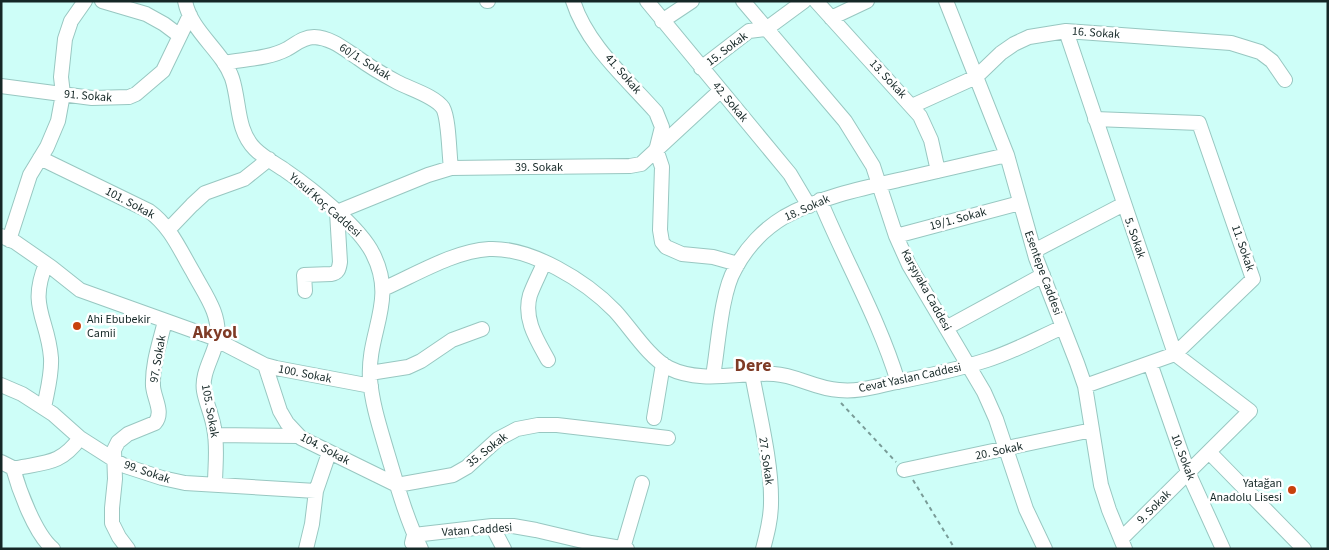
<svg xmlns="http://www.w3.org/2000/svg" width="1329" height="550" font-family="'Source Sans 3',sans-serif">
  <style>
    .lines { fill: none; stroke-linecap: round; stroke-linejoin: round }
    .minor-casing { stroke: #98c7c1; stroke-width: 16 }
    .path { stroke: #799b97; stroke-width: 2; stroke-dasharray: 4 4; stroke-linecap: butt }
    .minor { stroke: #fff; stroke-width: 14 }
    .poi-dot { fill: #c8410c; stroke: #fff; stroke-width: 2 }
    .labels { text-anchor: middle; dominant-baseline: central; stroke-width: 5; stroke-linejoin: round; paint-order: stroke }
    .street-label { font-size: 12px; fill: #152726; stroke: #fff }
    .poi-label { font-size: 12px; fill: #152726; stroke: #fff; text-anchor: start }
    .district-label { font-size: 18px; font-weight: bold; fill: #7f3b26; stroke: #fff }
  </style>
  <rect width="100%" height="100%" fill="#cefef8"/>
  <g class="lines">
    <defs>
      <path id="minor" d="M102 1 146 14 164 24 180 36
        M185 1C191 32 222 50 232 78 240 102 236 130 255 149 264 158 276 164 286 171 311 188 360 227 373 254 397 301 367 332 370 379 372 404 380 428 387 452 397 485 406 518 421 549
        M487 1H488
        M573 1C587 45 626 78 656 112L662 127 657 147
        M647 1 790 174 809 206
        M743 1 845 121 873 166 896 236 909 265 984 392 996 419 1026 509 1045 549
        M816 1 920 116 931 140 938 171
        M946 1 1007 155 1036 258 1077 363 1085 386 1101 485 1109 510 1125 549
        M831 18 867 1
        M662 21 692 1
        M1066 31 1175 354 1250 411 1121 539
        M224 63C244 59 268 59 287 49 296 44 303 37 314 37 332 38 344 49 358 58 370 67 384 75 397 82 410 89 435 96 443 108 449 119 449 154 451 168
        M701 68 749 31 766 29 804 1
        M1 86 92 98 129 97 136 94 163 71 190 15
        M912 106 976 77 1001 53 1014 44 1029 37 1066 31 1231 43 1260 52 1272 61 1285 80
        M656 149 662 167 660 230 662 242 666 247 682 254 713 257 738 264
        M40 158 149 211C170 226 180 250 193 272 204 293 221 314 217 339 214 356 201 373 204 391 206 403 212 415 214 428 218 447 215 466 215 485
        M820 200C845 261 879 319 898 382
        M168 230 192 205 205 193 244 179 269 159
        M1 236 15 242 51 267 80 290 211 337 265 365 276 368 371 386
        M896 236 1020 203
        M9 240 30 175 47 147 58 121 63 94 61 77 65 39 71 21 85 1
        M1034 251 1124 204
        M544 263C540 273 534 284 530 295 523 319 537 340 548 360
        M383 289C415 275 454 251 489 249 531 247 586 281 615 311 630 327 649 358 669 368 701 384 740 372 774 374 796 375 816 389 839 390 857 392 874 387 892 383 923 377 956 370 987 360 1013 352 1038 338 1063 327
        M305 291 304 275 331 274C338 273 339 269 340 262L337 212 428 175 451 168 630 166 641 164 720 91
        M946 328 1043 275
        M1150 363 1188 472 1223 549
        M265 365 280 411 287 423 301 438 397 485 453 475 467 467 498 439 517 429 538 425H557L668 438
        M370 373 408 367 421 361 452 340 482 329
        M752 374C759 413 772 464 771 503 771 519 767 534 763 549
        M713 376C718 348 721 292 735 269 746 248 764 229 784 217 820 197 863 188 903 179 938 171 972 163 1007 155
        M1 385 22 394 53 414 80 438 116 461 125 466 162 478 185 483 316 491
        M1085 386 1175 354 1253 279 1199 123 1095 119
        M44 408C47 391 52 375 51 358 48 318 28 307 46 264
        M654 418 663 364
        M215 435 298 436
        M1209 452 1304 549
        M1 462 13 468H17C47 462 61 464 80 438
        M13 468C19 490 35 534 53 549
        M904 470 1092 430
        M492 526 504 549
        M412 543 414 535 492 526H513L536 530 591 543 627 549
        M623 548 642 483
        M128 549 119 537 112 523V508L115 479 114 450 118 442 128 434 155 423C164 412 154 399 153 386 152 364 160 342 165 321
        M306 549 312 524 316 491 329 453"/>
    </defs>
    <!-- minor casing -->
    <use href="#minor" class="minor-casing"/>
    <!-- path -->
    <path class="path" d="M841 403 896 462
      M913 480 955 549"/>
    <!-- minor -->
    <use href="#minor" class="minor"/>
  </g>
  <!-- markers -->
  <g class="poi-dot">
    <circle cx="77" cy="326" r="5"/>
    <circle cx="1292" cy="490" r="5"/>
  </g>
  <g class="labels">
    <!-- street labels -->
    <g class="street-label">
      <text transform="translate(1096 33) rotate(4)">16. Sokak</text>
      <text transform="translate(727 49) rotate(-37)">15. Sokak</text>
      <text transform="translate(365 62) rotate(32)">60/1. Sokak</text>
      <text transform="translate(623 74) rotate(49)">41. Sokak</text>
      <text transform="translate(888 79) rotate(47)">13. Sokak</text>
      <text transform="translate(88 96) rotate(5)">91. Sokak</text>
      <text transform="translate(730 102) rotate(50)">42. Sokak</text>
      <text x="539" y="167">39. Sokak</text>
      <text transform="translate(130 203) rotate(28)">101. Sokak</text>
      <text transform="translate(325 205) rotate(41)">Yusuf Koç Caddesi</text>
      <text transform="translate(807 208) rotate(-24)">18. Sokak</text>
      <text transform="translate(958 219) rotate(-15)">19/1. Sokak</text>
      <text transform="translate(1135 238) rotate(71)">5. Sokak</text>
      <text transform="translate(1243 248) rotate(71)">11. Sokak</text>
      <text transform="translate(1043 273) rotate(70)">Esentepe Caddesi</text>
      <text transform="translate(926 290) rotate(61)">Karşıyaka Caddesi</text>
      <text transform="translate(158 359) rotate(-80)">97. Sokak</text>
      <text transform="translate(305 374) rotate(11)">100. Sokak</text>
      <text transform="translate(910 378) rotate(-12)">Cevat Yaslan Caddesi</text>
      <text transform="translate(210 411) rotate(80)">105. Sokak</text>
      <text transform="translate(325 449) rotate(28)">104. Sokak</text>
      <text transform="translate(487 450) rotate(-38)">35. Sokak</text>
      <text transform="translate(999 451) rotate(-12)">20. Sokak</text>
      <text transform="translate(1183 457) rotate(69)">10. Sokak</text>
      <text transform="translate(766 461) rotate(82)">27. Sokak</text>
      <text transform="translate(147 472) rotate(19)">99. Sokak</text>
      <text transform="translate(1154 507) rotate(-45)">9. Sokak</text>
      <text transform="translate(477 530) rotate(-4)">Vatan Caddesi</text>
    </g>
    <!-- poi labels -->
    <g class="poi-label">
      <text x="87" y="319">Ahi Ebubekir<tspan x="87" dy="14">Camii</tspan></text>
      <text x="1282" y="483" text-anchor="end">Yatağan<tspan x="1282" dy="14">Anadolu Lisesi</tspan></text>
    </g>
    <!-- district labels -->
    <g class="district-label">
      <text x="215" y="332">Akyol</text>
      <text x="753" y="365">Dere</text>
    </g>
  </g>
  <!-- border -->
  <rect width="1329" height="550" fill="none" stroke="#152726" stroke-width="5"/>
</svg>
